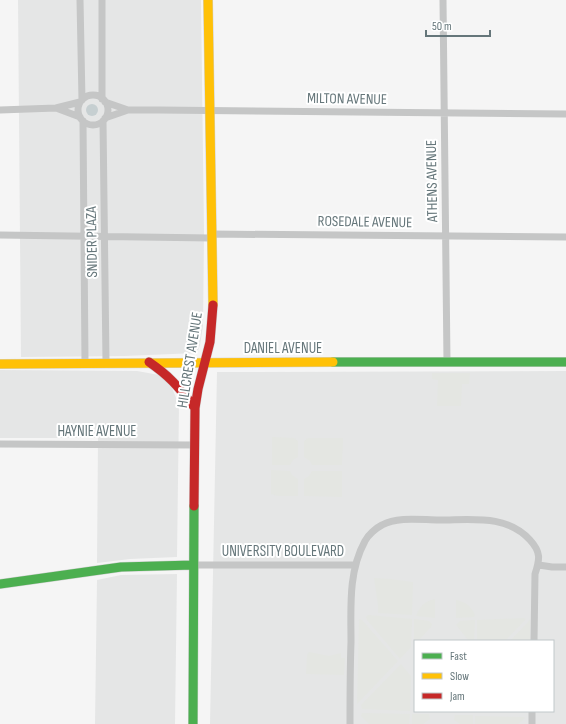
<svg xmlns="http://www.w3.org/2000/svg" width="566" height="724" font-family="'Sofia Sans Condensed',sans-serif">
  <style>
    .built { fill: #e5e6e6; fill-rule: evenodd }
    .green { fill: #e4e6e2 }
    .water { fill: #c6cfd1 }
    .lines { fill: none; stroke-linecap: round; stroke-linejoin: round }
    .fast-casing { stroke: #d0d1d1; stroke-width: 10 }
    .slow-casing { stroke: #d0d1d1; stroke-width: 10 }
    .jam-casing { stroke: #d0d1d1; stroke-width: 10 }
    .street { stroke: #c5c6c6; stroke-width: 7 }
    .fast { stroke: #4caf50; stroke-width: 9 }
    .slow { stroke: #ffc107; stroke-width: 9 }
    .jam { stroke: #c62828; stroke-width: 9 }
    .labels { text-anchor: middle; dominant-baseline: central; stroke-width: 4; stroke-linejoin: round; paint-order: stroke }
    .street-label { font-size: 15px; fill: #65767a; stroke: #fff }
  </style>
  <rect width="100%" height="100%" fill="#f5f5f5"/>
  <!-- built -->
  <path class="built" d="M18 0H201L204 234 203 326 200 345 197 353 124 356 21 357Z
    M0 370 137 371 159 375 170 383 179 405 177 557 130 559 97 563 98 438H0Z
    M566 371V724H210L217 372ZM415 641H553V711H415Z
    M177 574 175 724H95L97 580 121 575Z"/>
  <!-- green -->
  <path class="green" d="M432 373H470L469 384H462L461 406H437L438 380 432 379Z
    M272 437 294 438 298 441V457L293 460 290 465H272Z
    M308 438H343L342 465H312L310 461 304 457V441Z
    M271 470 290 471 292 475 298 479V496H278L271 494Z
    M312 471H342V497L304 496V479L309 476Z
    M374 578 390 579 413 582 412 615 378 613V605Z
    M435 599V618L416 616C420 606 425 601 435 599Z
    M456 600C466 602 471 606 475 615L474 617 456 618Z
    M368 615 412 619 411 647 400 659 367 620 366 617Z
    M523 618 526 619 505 641H477V620Z
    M359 619 362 620 398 661 357 704Z
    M414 619 429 621 432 624 431 627 418 641H415L414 645Z
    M530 619V641H510L528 622Z
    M475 620 474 641H469L456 625 460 621Z
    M309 652 329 656 341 653V658H345L344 675 306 674 307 655Z
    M401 664 411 676 410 711 362 709 361 705Z
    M362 713 410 714 409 724H369L361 716Z
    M412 714H429L430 719 423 724H412Z
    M455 715H473V724H460L454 720Z
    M475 716 524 717 525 718 518 724H475Z"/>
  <!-- water -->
  <path class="water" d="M86 110a6 6 0 1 1 12 0a6 6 0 1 1-12 0Z"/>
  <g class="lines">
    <defs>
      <path id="fast" d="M333 362H566
        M0 584 121 567 193 565
        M193 724 194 506"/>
      <path id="slow" d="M208 0 213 305
        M0 364 333 362"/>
      <path id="jam" d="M149 362C171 377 179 388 195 408
        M194 506 195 408 198 389 210 342 213 305"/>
    </defs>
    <!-- fast casing -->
    <use href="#fast" class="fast-casing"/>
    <!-- slow casing -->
    <use href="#slow" class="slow-casing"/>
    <!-- jam casing -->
    <use href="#jam" class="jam-casing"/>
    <!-- street -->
    <path class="street" d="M80 0 82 100
      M102 0V99
      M443 0 447 362
      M78 110a15 15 0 1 1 30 0a15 15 0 1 1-30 0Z
      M105 102 128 110
      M56 108 80 117
      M0 110 56 108 80 102
      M105 118 128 110H159L566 114
      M83 121 85 362
      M103 121 106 362
      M211 234 566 237
      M0 235 211 238
      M0 444 194 445
      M193 565H355
      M539 565 552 567H566
      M350 724C350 697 350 669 351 642 351 608 348 572 365 541 368 535 376 528 382 525 398 516 422 520 439 520 471 520 507 514 530 540 541 552 540 559 535 574L534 641
      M532 724V711"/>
    <!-- fast -->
    <use href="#fast" class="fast"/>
    <!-- slow -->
    <use href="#slow" class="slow"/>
    <!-- jam -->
    <use href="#jam" class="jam"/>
  </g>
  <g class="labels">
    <!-- street labels -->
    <g class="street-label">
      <text transform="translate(347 99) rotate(1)">MILTON AVENUE</text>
      <text transform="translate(432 181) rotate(-91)">ATHENS AVENUE</text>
      <text transform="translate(365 222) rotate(1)">ROSEDALE AVENUE</text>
      <text transform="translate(92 242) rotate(-91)">SNIDER PLAZA</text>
      <text x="283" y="348">DANIEL AVENUE</text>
      <text transform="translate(190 360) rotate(-81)">HILLCREST AVENUE</text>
      <text x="97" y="431">HAYNIE AVENUE</text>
      <text x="283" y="551">UNIVERSITY BOULEVARD</text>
    </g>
  </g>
  <!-- legend -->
  <rect x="414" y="640" width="140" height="72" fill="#ffffff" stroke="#c1c8ca"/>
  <rect x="422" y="653" width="20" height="6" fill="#4caf50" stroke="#c1c8ca"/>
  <text x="450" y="660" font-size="12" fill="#65767a">Fast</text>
  <rect x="422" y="673" width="20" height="6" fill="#ffc107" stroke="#c1c8ca"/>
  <text x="450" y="680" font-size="12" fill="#65767a">Slow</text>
  <rect x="422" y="693" width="20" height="6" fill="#c62828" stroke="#c1c8ca"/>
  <text x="450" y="700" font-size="12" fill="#65767a">Jam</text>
  <!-- scale -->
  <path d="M426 30v6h64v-6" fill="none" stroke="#65767a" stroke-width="2"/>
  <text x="432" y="30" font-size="12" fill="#65767a" stroke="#ffffff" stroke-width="3" paint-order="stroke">50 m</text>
</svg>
